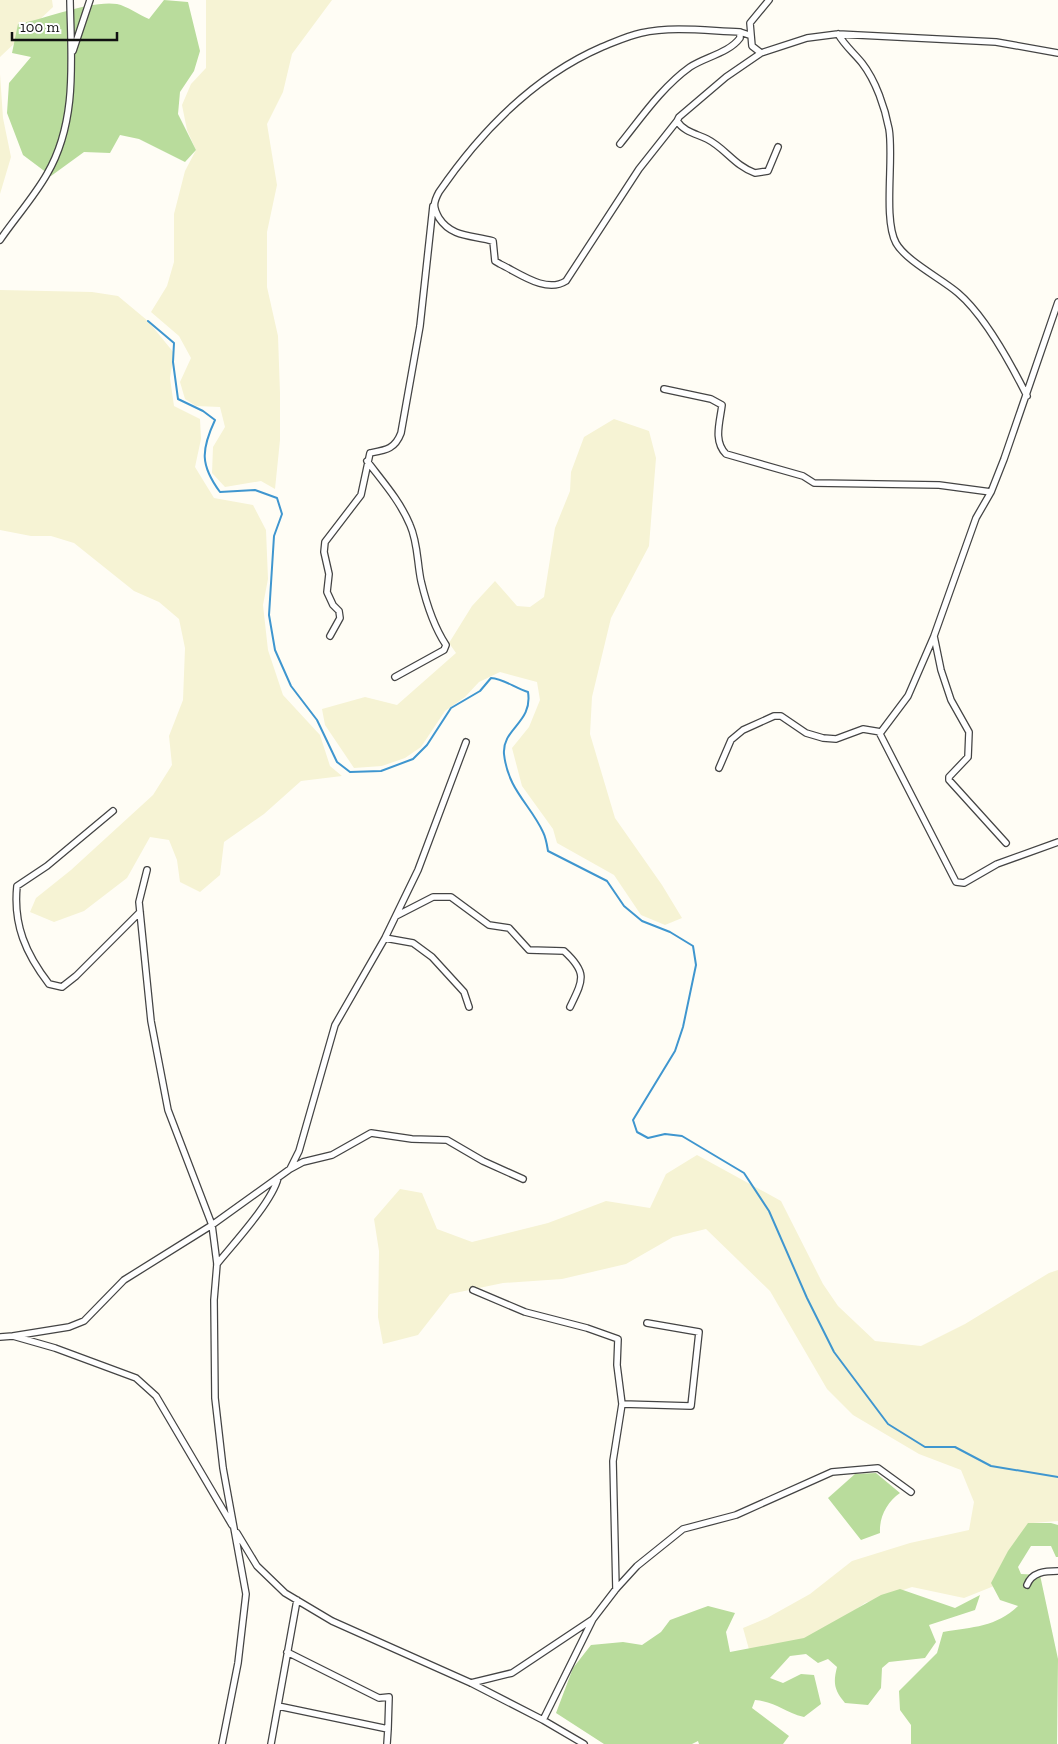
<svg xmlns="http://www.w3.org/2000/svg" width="1058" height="1744" font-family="'Zilla Slab',serif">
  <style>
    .farmland { fill: #f6f3d4 }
    .forest { fill: #b9dc9c }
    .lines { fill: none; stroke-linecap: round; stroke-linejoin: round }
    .stream { stroke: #3f96cf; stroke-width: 2 }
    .minor-casing { stroke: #444; stroke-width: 8 }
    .minor { stroke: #fff; stroke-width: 5.5 }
  </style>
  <rect width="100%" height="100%" fill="#fffdf5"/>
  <!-- farmland -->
  <path class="farmland" d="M0 0H52L53 7 0 57Z
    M206 0H332L292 54 283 92 267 124 277 185 267 232V287L278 336 280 393V440L275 489 261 481 225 487 212 473 213 447 225 427 220 407 196 406 185 399 180 382 191 358 179 336 151 312 167 286 174 262V214L185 171 196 150 187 130 182 105 191 84 206 68Z
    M0 74 3 118 11 157 0 194Z
    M0 290 92 292 118 296 148 321 174 353 170 378 174 406 200 419 201 439 195 467 214 498 253 505 266 530 268 579 263 605 268 650 283 695 320 735 330 766 342 776 301 781 264 814 224 842 220 875 200 892 180 882 177 860 169 840 150 837 127 878 84 911 54 922 30 912 36 898 71 870 153 795 172 765 169 736 183 700 185 648 179 619 159 602 134 591 74 543 51 536H31L0 530Z
    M614 419 649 431 656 458 649 546 611 618 592 697 590 734 615 818 662 885 682 918 665 925 641 915 614 875 557 843 553 829 522 786 512 748 529 727 540 700 537 682 500 672 479 682 465 697 445 711 421 747 405 758 382 766 354 768 325 725 322 709 365 697 397 705 456 653 449 643 472 606 495 581 517 606 530 607 544 597 555 528 570 491 571 472 584 437Z
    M697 1155 781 1201 823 1284 838 1306 875 1341 921 1346 965 1324 1049 1273 1058 1270V1521L1033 1523 1018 1542 994 1586 964 1598 912 1587 865 1603 821 1635 750 1653 743 1628 767 1618 810 1594 852 1561 910 1543 969 1530 974 1502 961 1470 919 1454 853 1415 827 1389 770 1291 706 1229 673 1237 626 1264 562 1279 503 1283 450 1294 418 1335 383 1344 378 1317 379 1251 374 1219 400 1189 422 1193 437 1229 472 1242 548 1223 606 1201 650 1208 666 1174Z"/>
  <!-- forest -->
  <path class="forest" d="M164 0 188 2 200 51 194 71 180 92 178 114 196 150 185 162 139 139 120 135 110 153 84 152 51 176 23 155 7 113 9 83 31 57 12 53 18 24C45 19 91 0 117 4 127 6 139 15 149 19Z
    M876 1473 900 1493C887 1502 879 1517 880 1533L861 1540 828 1498 855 1474Z
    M1028 1523H1051L1058 1525V1557H1056L1051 1546H1031L1018 1567 1021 1574 1040 1575 1058 1659 1057 1744H911V1725L900 1710 899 1691 937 1653 943 1632C973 1627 996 1627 1018 1606L1000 1600 991 1583 1008 1551Z
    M900 1589 955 1608 980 1595 975 1610 929 1625 936 1642 925 1658 889 1662 882 1668 881 1688 868 1705 845 1703C834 1690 833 1683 837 1667L828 1659 818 1663 806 1654 790 1656 770 1678 783 1683 801 1674 814 1675 821 1704 804 1717C783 1712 777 1702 755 1700L752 1708 789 1736 783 1744H699L698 1741 692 1744H604L556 1713 573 1668 591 1645 623 1642 642 1645 661 1632 670 1620 697 1610 708 1606 735 1613 726 1632 730 1652 804 1638 881 1595Z"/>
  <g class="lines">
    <!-- stream -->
    <path class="stream" d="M148 321 174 343 173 362 178 399 203 411 215 420C201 450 200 465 220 492L255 490 277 498 282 514 274 536 269 615 275 650 291 686 317 720 337 762 350 772 381 771 413 759 427 745 451 708 480 691 491 678C504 679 515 688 528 692 533 723 502 728 504 754 508 790 530 804 543 832 546 838 547 845 548 851L607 881 624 906 642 921 670 932 693 946 696 965 683 1027 675 1051 633 1120 637 1132 648 1138 665 1134 682 1136 744 1173 769 1211 807 1298 834 1352 888 1424 925 1447H955L991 1466 1058 1477"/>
    <defs>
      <path id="minor" d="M769 0 750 23 752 46 761 53 807 38 838 34 996 42 1058 53
        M838 34C845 46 854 53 862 63 876 81 885 108 889 129 894 158 883 219 896 243 906 261 942 279 958 293 985 316 1011 364 1027 396
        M73 51 90 0
        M761 53 726 77 679 117 677 121C684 132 697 134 707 139 725 148 735 166 755 173L768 171 778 147
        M677 121 639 169 566 281C546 294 519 273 500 264L495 261 493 241C473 235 452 238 439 218 433 207 433 203 439 192 481 131 533 77 602 47 615 42 627 36 641 33 673 26 708 31 740 32
        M620 144C641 118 662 87 690 67 705 57 729 53 740 38V32L749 35
        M0 240C15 218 34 197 47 174 78 121 71 58 70 0
        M664 389 711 399 722 405C720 422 713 441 726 454L803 476 814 483 939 485 991 492
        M367 461C383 482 400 501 410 525 418 543 417 562 421 581 426 602 434 627 446 645L444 650 395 677
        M330 636 340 618 339 611 333 605 327 592 329 574 324 552 325 542 361 495 370 453C386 450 395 449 401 433L420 326 433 206
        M879 732 956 882 964 883 997 864 1058 842
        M719 768 731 740 743 730 774 716H781L806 733 823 738 836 739 863 729 881 732 908 696 934 636
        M113 811 47 866 17 886C13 925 26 954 49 984L62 987 76 976 140 912
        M1006 843 949 780V777L968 757 969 732 951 700 941 670 934 636 976 518 991 492 1004 459 1058 302
        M147 870 139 902 151 1021 168 1110 212 1225 217 1264 214 1300 215 1398 223 1468 246 1594 238 1663 222 1744
        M396 916 433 897H451L489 925 509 928 529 950 564 951C588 973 583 980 570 1007
        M385 938 413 943 432 957 464 992 469 1007
        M290 1169 303 1162 332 1155 371 1133 412 1139 447 1140 483 1161 523 1179
        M217 1264C234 1243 272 1202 278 1178
        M473 1290 525 1312 587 1328 618 1339 617 1365 622 1404 613 1461 616 1589
        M13 1336 69 1327 84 1321 124 1280 212 1225 290 1169 299 1151 335 1025 385 938 418 870 466 742
        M0 1337 13 1336 55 1348 136 1378 156 1396 232 1525
        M622 1404 691 1406 699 1332 647 1323
        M237 1533 257 1566 285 1593 332 1621 471 1683 543 1720 584 1744
        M1027 1585C1032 1572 1045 1571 1058 1571
        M287 1652 379 1698 389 1697 388 1729
        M471 1683 512 1673 593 1619 616 1589 637 1566 683 1529 736 1515 832 1472 878 1468 911 1492
        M278 1706 388 1729 387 1744
        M543 1720 593 1619
        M271 1744 297 1600"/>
    </defs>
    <!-- minor casing -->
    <use href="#minor" class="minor-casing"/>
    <!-- minor -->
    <use href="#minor" class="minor"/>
  </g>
  <!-- scale -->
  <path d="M12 32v8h105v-8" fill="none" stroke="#111111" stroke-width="2.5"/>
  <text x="20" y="32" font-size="15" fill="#111111" stroke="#ffffff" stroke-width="4" paint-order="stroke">100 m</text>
</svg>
